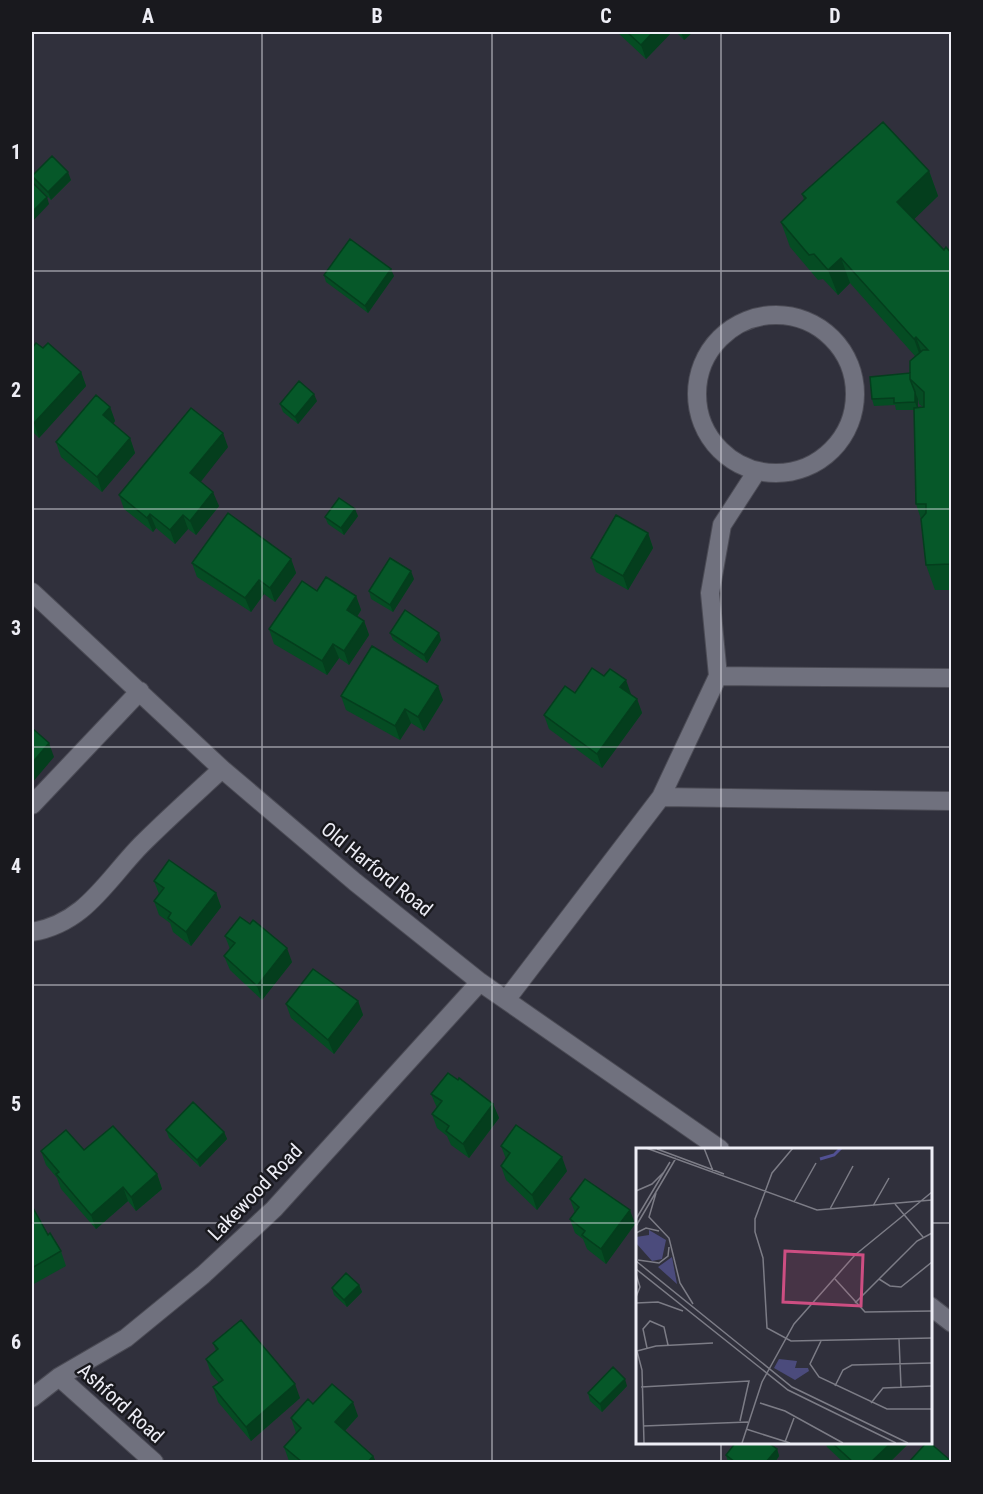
<svg xmlns="http://www.w3.org/2000/svg" width="983" height="1494" font-family="'Roboto Condensed',sans-serif">
  <style>
    .lines { fill: none; stroke-linecap: round; stroke-linejoin: round }
    .minor-casing { stroke: #4b4b55; stroke-width: 20 }
    .minor { stroke: #70717e; stroke-width: 18 }
    .wall { fill: #054c23; fill-rule: evenodd }
    .shaded-wall { fill: #043e1d }
    .building { fill: #065829; stroke: #043e1d; stroke-width: 1.5 }
    .grid { fill: none; stroke: #eeeef6; stroke-width: 1.5; stroke-opacity: 0.55 }
    .labels { text-anchor: middle; dominant-baseline: central; stroke-width: 5; stroke-linejoin: round; paint-order: stroke }
    .street-label { font-size: 20px; fill: #eeeef6; stroke: #19191e }
    .inset-river { fill: none; stroke: #525194; stroke-width: 3 }
    .inset-road { fill: none; stroke: #7c7c86; stroke-width: 1.5 }
    .view { fill: #cd4e82; fill-opacity: 0.15; stroke: #cd4e82; stroke-width: 3 }
    .inset-edge { fill: none; stroke: #eeeef6; stroke-width: 3 }
    .neatline { fill: none; stroke: #eeeef6; stroke-width: 2 }
    .grid-label { font-size: 20px; text-anchor: middle; font-weight: bold; fill: #eeeef6 }
  </style>
  <rect width="100%" height="100%" fill="#30303c"/>
  <g class="lines">
    <defs>
      <path id="minor" d="M697 394a79 79 0 1 1 158 0a79 79 0 1 1-158 0Z
        M32 592 222 769 355 882 480 982 720 1149
        M718 676 952 678
        M661 797 952 801
        M32 805 140 691
        M32 932C85 923 106 881 141 845 167 819 195 794 222 769
        M506 1000 661 797 718 676 710 593 722 525 757 471
        M930 1306 952 1323
        M59 1377 154 1462
        M32 1398 59 1377 126 1338 203 1275 274 1209 480 982"/>
    </defs>
    <!-- minor casing -->
    <use href="#minor" class="minor-casing"/>
    <!-- minor -->
    <use href="#minor" class="minor"/>
  </g>
  <!-- wall -->
  <path class="wall" d="M617 32H672L646 59Z
    M676 32H693L684 40Z
    M929 171 938 196 914 219 944 250 951 253V590H935L926 565 921 519 916 504 914 410H896L895 405 874 406 872 399 910 373 915 356 850 283 838 295 823 279 818 280 790 247 781 222 804 200 802 194ZM918 399 919 404 923 407H918Z
    M32 176 71 180 51 200 34 183Z
    M324 275 394 276 368 313 326 282Z
    M32 348H43L81 372 86 386 39 438 32 431Z
    M317 401 298 424 283 412 280 404Z
    M110 407 115 421 113 424 130 438 135 453 102 492 61 457 56 442Z
    M228 447 200 481 219 506 196 535 188 529 175 544 156 528 153 532 124 509 119 495Z
    M358 516 344 535 328 524 325 517Z
    M648 533 653 548 628 590 596 572 591 558Z
    M291 559 296 573 275 602 264 594 251 612 197 577 192 563Z
    M414 579 393 612 371 599 369 591Z
    M317 591 356 596 361 610 357 617 364 621 369 635 349 665 339 658 327 675 274 644 269 629Z
    M390 633 441 640 427 663 393 640Z
    M604 676 631 694V695L637 699 642 713 602 768 549 729 544 715 575 693Z
    M341 696 443 700 424 731 411 723 400 740 346 710Z
    M154 881 216 893 221 907 191 946 173 932 170 923 159 915 154 901 159 894Z
    M225 936 292 962 262 1000 230 970 224 956 230 949Z
    M358 1001 363 1015 334 1054 291 1018 286 1004Z
    M458 1080 493 1104 499 1118 469 1158 451 1145 447 1136 437 1128 432 1114 437 1108 431 1094Z
    M166 1130 224 1132 227 1139 200 1167 169 1138Z
    M501 1146 567 1171 537 1210 506 1180 501 1166 506 1159Z
    M84 1150 157 1174 162 1189 136 1211 128 1201 96 1229 61 1189 57 1178 46 1165 41 1151Z
    M570 1199 635 1224 606 1264 587 1249 583 1239 575 1233 570 1219 575 1213Z
    M32 1206 48 1235 61 1251 66 1266 32 1285Z
    M359 1285 362 1292 347 1307 334 1295 332 1288Z
    M213 1343 300 1398 251 1441 218 1402 213 1387 219 1383 211 1374 206 1359 216 1351Z
    M627 1386 602 1412 590 1401 588 1393Z
    M313 1404 358 1416 345 1431 373 1456 376 1462H291L289 1461 284 1447 296 1433 291 1418Z
    M825 1442H910L890 1462H843L827 1447Z
    M777 1449 779 1456 775 1462H728L726 1455Z"/>
  <!-- shaded-wall -->
  <path class="shaded-wall" d="M653 32H672L646 59 641 45Z
    M681 32H693L684 40Z
    M929 171 938 196 906 227 897 202Z
    M68 172 71 180 51 200 48 192Z
    M47 197 49 204 32 222V212Z
    M841 258 850 283 838 295 828 270Z
    M391 269 394 276 368 313 365 306Z
    M916 337 925 362 923 364 914 339Z
    M81 372 86 386 39 438 34 423Z
    M915 392 918 399V410L915 402Z
    M314 394 317 401 298 424 295 417Z
    M110 407 115 421 108 430 103 415Z
    M223 433 228 447 196 488 190 473Z
    M130 438 135 453 102 492 97 477Z
    M213 492 219 506 196 535 190 521Z
    M355 509 358 516 344 535 341 528Z
    M150 514 156 528 153 532 147 518Z
    M183 515 188 529 175 544 170 530Z
    M648 533 653 548 628 590 623 576Z
    M291 559 296 573 275 602 270 588Z
    M411 571 414 579 393 612 390 605Z
    M259 580 264 594 251 612 245 598Z
    M356 596 361 610 352 624 347 610Z
    M364 621 369 635 349 665 344 651Z
    M439 633 441 640 427 663 424 655Z
    M333 644 339 658 327 675 322 661Z
    M626 680 631 694 625 701 620 687Z
    M438 686 443 700 424 731 418 717Z
    M637 699 642 713 602 768 597 754Z
    M405 709 411 723 400 740 395 726Z
    M49 743 54 757 32 783V763Z
    M216 893 221 907 191 946 186 932Z
    M287 948 292 962 262 1000 257 986Z
    M358 1001 363 1015 334 1054 328 1040Z
    M493 1104 499 1118 469 1158 463 1144Z
    M224 1132 227 1139 200 1167 197 1160Z
    M562 1157 567 1171 537 1210 532 1195Z
    M157 1174 162 1189 136 1211 131 1197Z
    M123 1187 128 1201 96 1229 91 1215Z
    M630 1210 635 1224 606 1264 601 1249Z
    M359 1285 362 1292 347 1307 344 1300Z
    M625 1379 627 1386 602 1412 600 1404Z
    M295 1384 300 1398 251 1441 246 1427Z
    M353 1402 358 1416 340 1436 335 1422Z
    M892 1442H910L890 1462H871Z
    M777 1449 779 1456 775 1462H766Z
    M373 1456 376 1462H368Z"/>
  <!-- building -->
  <path class="building" d="M627 32H653L641 45Z
    M883 122 929 171 897 202 944 250 946 247 951 253V564L926 565 921 519 926 513V504H916L914 408 924 407V392L910 379V361L923 350H928L916 337 914 339 841 258 828 270 814 254 809 255 781 222 806 198 802 194Z
    M52 156 68 172 48 192 32 176Z
    M32 182 47 197 32 212Z
    M350 239 391 269 365 306 324 275Z
    M36 343 43 348 48 343 81 372 34 423 32 421V348Z
    M910 373V379L915 392V402L894 403V398L872 399 870 377Z
    M299 381 314 394 295 417 280 404Z
    M96 395 110 407 103 415 130 438 97 477 56 442Z
    M191 408 223 433 190 473 213 492 190 521 183 515 170 530 150 514 147 518 119 495Z
    M339 498 355 509 341 528 325 517Z
    M228 513 291 559 270 588 259 580 245 598 192 563Z
    M616 515 648 533 623 576 591 558Z
    M390 558 411 571 390 605 369 591Z
    M326 577 356 596 347 610 364 621 344 651 333 644 322 661 269 629 302 581 317 591Z
    M405 610 439 633 424 655 390 633Z
    M372 646 438 686 418 717 405 709 395 726 341 696Z
    M592 668 604 676 610 669 626 680 620 687 637 699 597 754 544 715 565 686 575 693Z
    M32 728 49 743 32 763Z
    M169 860 216 893 186 932 168 918 171 913 154 901 164 888 154 881Z
    M240 917 250 924 253 920 287 948 257 986 224 956 235 943 225 936Z
    M313 969 358 1001 328 1040 286 1004Z
    M448 1073 458 1080 459 1078 493 1104 463 1144 446 1131 449 1126 432 1114 442 1101 431 1094Z
    M193 1102 224 1132 197 1160 166 1130Z
    M516 1125 562 1157 532 1195 501 1166 510 1153 501 1146Z
    M113 1126 157 1174 131 1197 123 1187 91 1215 56 1174 59 1172 41 1151 66 1130 84 1150Z
    M585 1179 630 1210 601 1249 582 1235 585 1231 570 1219 579 1207 570 1199Z
    M32 1206 48 1235 50 1233 61 1251 32 1268Z
    M346 1273 359 1285 344 1300 332 1288Z
    M241 1320 295 1384 246 1427 213 1387 223 1380 206 1359 218 1349 213 1343Z
    M613 1367 625 1379 600 1404 588 1393Z
    M332 1384 353 1402 335 1422 373 1456 368 1462H302L284 1447 301 1428 291 1418 308 1399 313 1404Z
    M736 1442H767L777 1449 766 1462H735L726 1455Z
    M831 1442H892L871 1462H853Z
    M927 1442H929L951 1461V1462H909Z"/>
  <!-- grid -->
  <path class="grid" d="M262 32V1462M492 32V1462M721 32V1149M32 271H952M32 509H952M32 747H952M32 985H952M32 1223H638M930 1223H952M721 1442V1462"/>
  <g class="labels">
    <!-- street labels -->
    <g class="street-label">
      <text transform="translate(377 869) rotate(39)">Old Harford Road</text>
      <text transform="translate(255 1192) rotate(-46)">Lakewood Road</text>
      <text transform="translate(121 1403) rotate(42)">Ashford Road</text>
    </g>
  </g>
  <!-- overview -->
  <g transform="translate(636 1148)">
    <rect width="296" height="296" fill="#30303c"/>
    <path d="M13 82 30 92 26 111 16 113 0 95V89L13 87ZM36 109 41 136 22 119Z" fill="#4b4b7c"/>
    <path d="M143 211 161 213 159 220H172L173 223 159 232 138 220Z" fill="#4b4b7c"/>
    <path class="inset-river" d="M184 11 198 7 205 0"/>
    <path class="inset-road" d="M10 0 181 62 296 52M68 0 77 23M157 0 136 25 119 71V84L127 110 131 180 155 193 296 190M21 1 88 26M0 43 16 36 28 24M20 45 13 69 33 90 44 135 57 156M158 54 180 15M259 56 287 89M237 58 253 30M194 61 217 18M0 71 34 14M0 78 40 10M0 85 10 80 23 83M2 112 23 115 32 108 33 99M0 113 156 239 272 295M0 121 152 242 260 295M0 126 4 139 0 149M199 131 229 164 296 163M243 131 254 138 265 139 296 114M0 155 22 154 47 163M219 155 281 93 296 85M263 191 265 239M185 193 174 216 183 229 251 261H296M11 200 7 181 14 173 28 179 32 197M1 203 6 222 8 295M1 203 20 198 77 195M199 238 207 222 216 217 296 215M5 239 113 233 104 273M124 255 149 263 207 295M235 255 247 240 296 238M7 278 112 274M110 281 154 295M149 294 158 270M106 295 126 234 158 176 219 107 296 44"/>
    <path class="view" d="M149 103 227 107 225 158 147 154Z"/>
    <rect width="296" height="296" class="inset-edge"/>
  </g>
  <!-- border -->
  <rect width="983" height="1494" fill="none" stroke="#19191e" stroke-width="66"/>
  <rect x="33" y="33" width="917" height="1428" class="neatline"/>
  <g class="grid-label">
    <text x="148" y="23">A</text>
    <text x="377" y="23">B</text>
    <text x="606" y="23">C</text>
    <text x="835" y="23">D</text>
    <text x="16" y="159">1</text>
    <text x="16" y="397">2</text>
    <text x="16" y="635">3</text>
    <text x="16" y="873">4</text>
    <text x="16" y="1111">5</text>
    <text x="16" y="1349">6</text>
  </g>
</svg>
